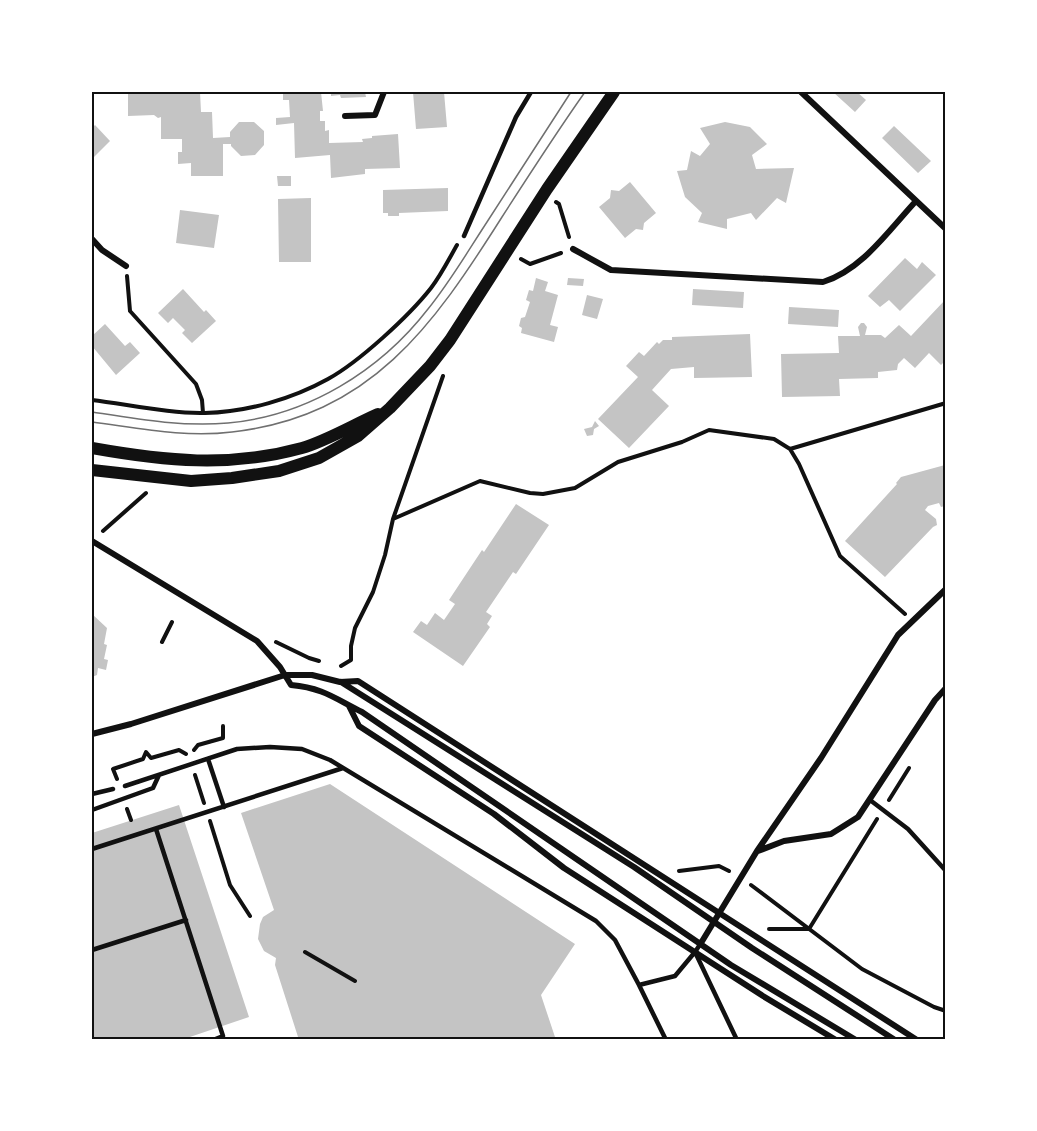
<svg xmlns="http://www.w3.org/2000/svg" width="1037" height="1131" font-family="'Work Sans',sans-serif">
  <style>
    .building { fill: #c4c4c4 }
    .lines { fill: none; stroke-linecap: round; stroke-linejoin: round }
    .path { stroke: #111; stroke-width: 4 }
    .service { stroke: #111; stroke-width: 4.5 }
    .minor { stroke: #111; stroke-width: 6 }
    .secondary { stroke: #111; stroke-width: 12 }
    .tram { stroke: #707070; stroke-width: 1.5 }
    .neatline { fill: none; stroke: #111; stroke-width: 2 }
  </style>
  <rect width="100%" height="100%" fill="#fff"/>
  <!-- building -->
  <path class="building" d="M128 92H200L201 112H212L213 138 230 137V132L239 122H254L264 131V145L255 155 241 156 231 146V144H223V176H191V163L178 164V152H182V139H161V117L158 118 154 115 128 116Z
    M283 92H321L323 111H320V121H325V131L329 130V143L363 142 362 139 372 138V136L398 134 400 168 365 169V174L331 178 330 155 295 158 294 123 276 125V118L290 117 289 100H283Z
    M331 92H365L366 97 341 98 340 95 331 96Z
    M413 92H444L447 127 416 129Z
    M833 92H857L866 100 855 112Z
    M725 122 750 127 767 144 752 155 756 169 794 168 786 203 777 198 756 220 751 213 727 219V229L698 222 702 213 685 197 677 171 687 170 691 151 700 156 710 144 700 128Z
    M95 125 110 141 92 159V128Z
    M894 126 931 161 918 173 882 138Z
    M277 176H291V186H278Z
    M630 182 656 213 644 223 643 230 636 229 625 238 599 207 610 198 611 190 619 191Z
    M448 188V211L399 213V216H388V213H383V190Z
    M311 198V262H279L278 199Z
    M180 210 219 215 214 248 176 243Z
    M905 258 917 269 922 262 936 275 900 311 889 300 880 307 868 296Z
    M536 278 548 282 545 291 558 295 550 325 558 327 554 342 521 333 522 328 519 326 521 318 525 317 530 302 526 300 529 290 533 291Z
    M568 278 584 279 583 286 567 285Z
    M183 289 204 312 206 310 216 321 192 343 182 333 185 330 173 318 168 323 158 313Z
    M693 289 744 292 743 308 692 305Z
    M587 295 603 299 597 319 582 315Z
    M945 300V361L941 365 929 353 915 368 904 358 898 364 897 370 878 372V378L839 379 840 396 782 397 781 354 839 353 838 336H860L858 327 861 323H864L867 327 865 335H881L885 338 899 325 911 336Z
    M789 307 839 310 838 327 788 324Z
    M105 324 125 346 130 342 140 353 116 375 92 346V336Z
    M750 334 752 377 694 378V367L671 369 652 390 669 406 629 448 598 419 638 377 626 366 639 352 644 356 657 342 659 344 663 340H672V337Z
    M595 421 599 426 594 429 593 435 587 436 584 429 592 427Z
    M945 465V506L941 507 939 503 928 506 925 510 936 519 937 525 933 527 885 577 845 541 897 484 896 483 901 477Z
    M516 504 549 525 516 574 513 572 486 612 492 616 487 624 490 627 463 666 413 632 421 621 427 625 435 613 444 620 455 604 449 600 482 550 484 552Z
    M92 614 107 628 104 644 107 645 104 659 108 660 106 670 98 668 97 675 92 677Z
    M330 784 575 944 541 995 556 1040H299L275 965 276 958 264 951 258 939 260 924 263 917 274 910 241 813Z
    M179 805 249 1017 181 1040H92V833Z"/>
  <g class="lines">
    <!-- path -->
    <path class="path" d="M556 202 559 204 569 237
      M521 259 530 264 561 253
      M127 276 130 311 196 384 202 400 203 413
      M92 400C126 404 171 414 205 413 247 412 292 399 328 379 359 362 409 316 431 288 441 275 449 259 457 245
      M790 449 799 464 840 556 905 614
      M393 519 480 481 530 493 543 494 575 488 618 462 682 442 709 430 774 439 790 449 946 403
      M103 531 146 493
      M162 642 172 622
      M276 642 309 658 319 661
      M341 666 351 660V646L355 628 373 592 385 555 393 519 443 376
      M194 750 198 745 223 738V726
      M195 775 204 803
      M117 779 113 769 143 759 146 752 151 758 179 750 186 754
      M889 800 909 768
      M127 809 131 820
      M210 821 230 885 250 916
      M679 871 719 866 729 871
      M751 885 862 969 934 1007 946 1011
      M769 929H809L877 819
      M305 952 355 981"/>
    <!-- service -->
    <path class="service" d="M464 236 516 117 531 92
      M208 759 224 807
      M125 786 237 749 270 747 302 749 330 760 596 921 615 940 639 985 675 976 695 952
      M92 794 113 789
      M870 800 908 829 946 871
      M92 810 153 788 159 775
      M156 829 223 1036 213 1040
      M92 849 343 768
      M701 943 695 952 737 1040
      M92 950 186 920
      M639 985 666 1040"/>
    <!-- minor -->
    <path class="minor" d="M801 92 946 229
      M345 116 375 115 384 92
      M92 239 102 250 126 266
      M573 249 611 270 823 282C862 270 889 230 916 201
      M92 541 257 641 280 667 291 685C323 688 334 698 362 712L731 965 856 1040
      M341 682 634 867 752 948 895 1040
      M349 706 359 726 494 814 564 868 763 996 836 1040
      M92 734 131 724 285 675H312L340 682 358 681 917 1040
      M758 851 784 841 831 834 858 817 935 700 946 688
      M701 943 757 851 821 758 898 635 946 589"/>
    <!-- secondary -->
    <path class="secondary" d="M92 448C165 461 229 468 302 448 326 441 355 424 378 414
      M92 470 191 481 232 478 279 471 319 458 358 436 390 408 430 366 450 340 547 189 614 92"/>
    <!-- tram -->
    <path class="tram" d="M92 412C137 419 182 427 228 423 307 416 380 371 428 309 450 282 468 251 487 222 515 178 543 135 571 92
      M92 422C138 428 185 438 232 432 371 416 433 326 502 217 529 175 556 133 585 92"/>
  </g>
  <!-- border -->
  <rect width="1037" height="1131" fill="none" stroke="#ffffff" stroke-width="186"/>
  <rect x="93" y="93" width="851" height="945" class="neatline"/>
</svg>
